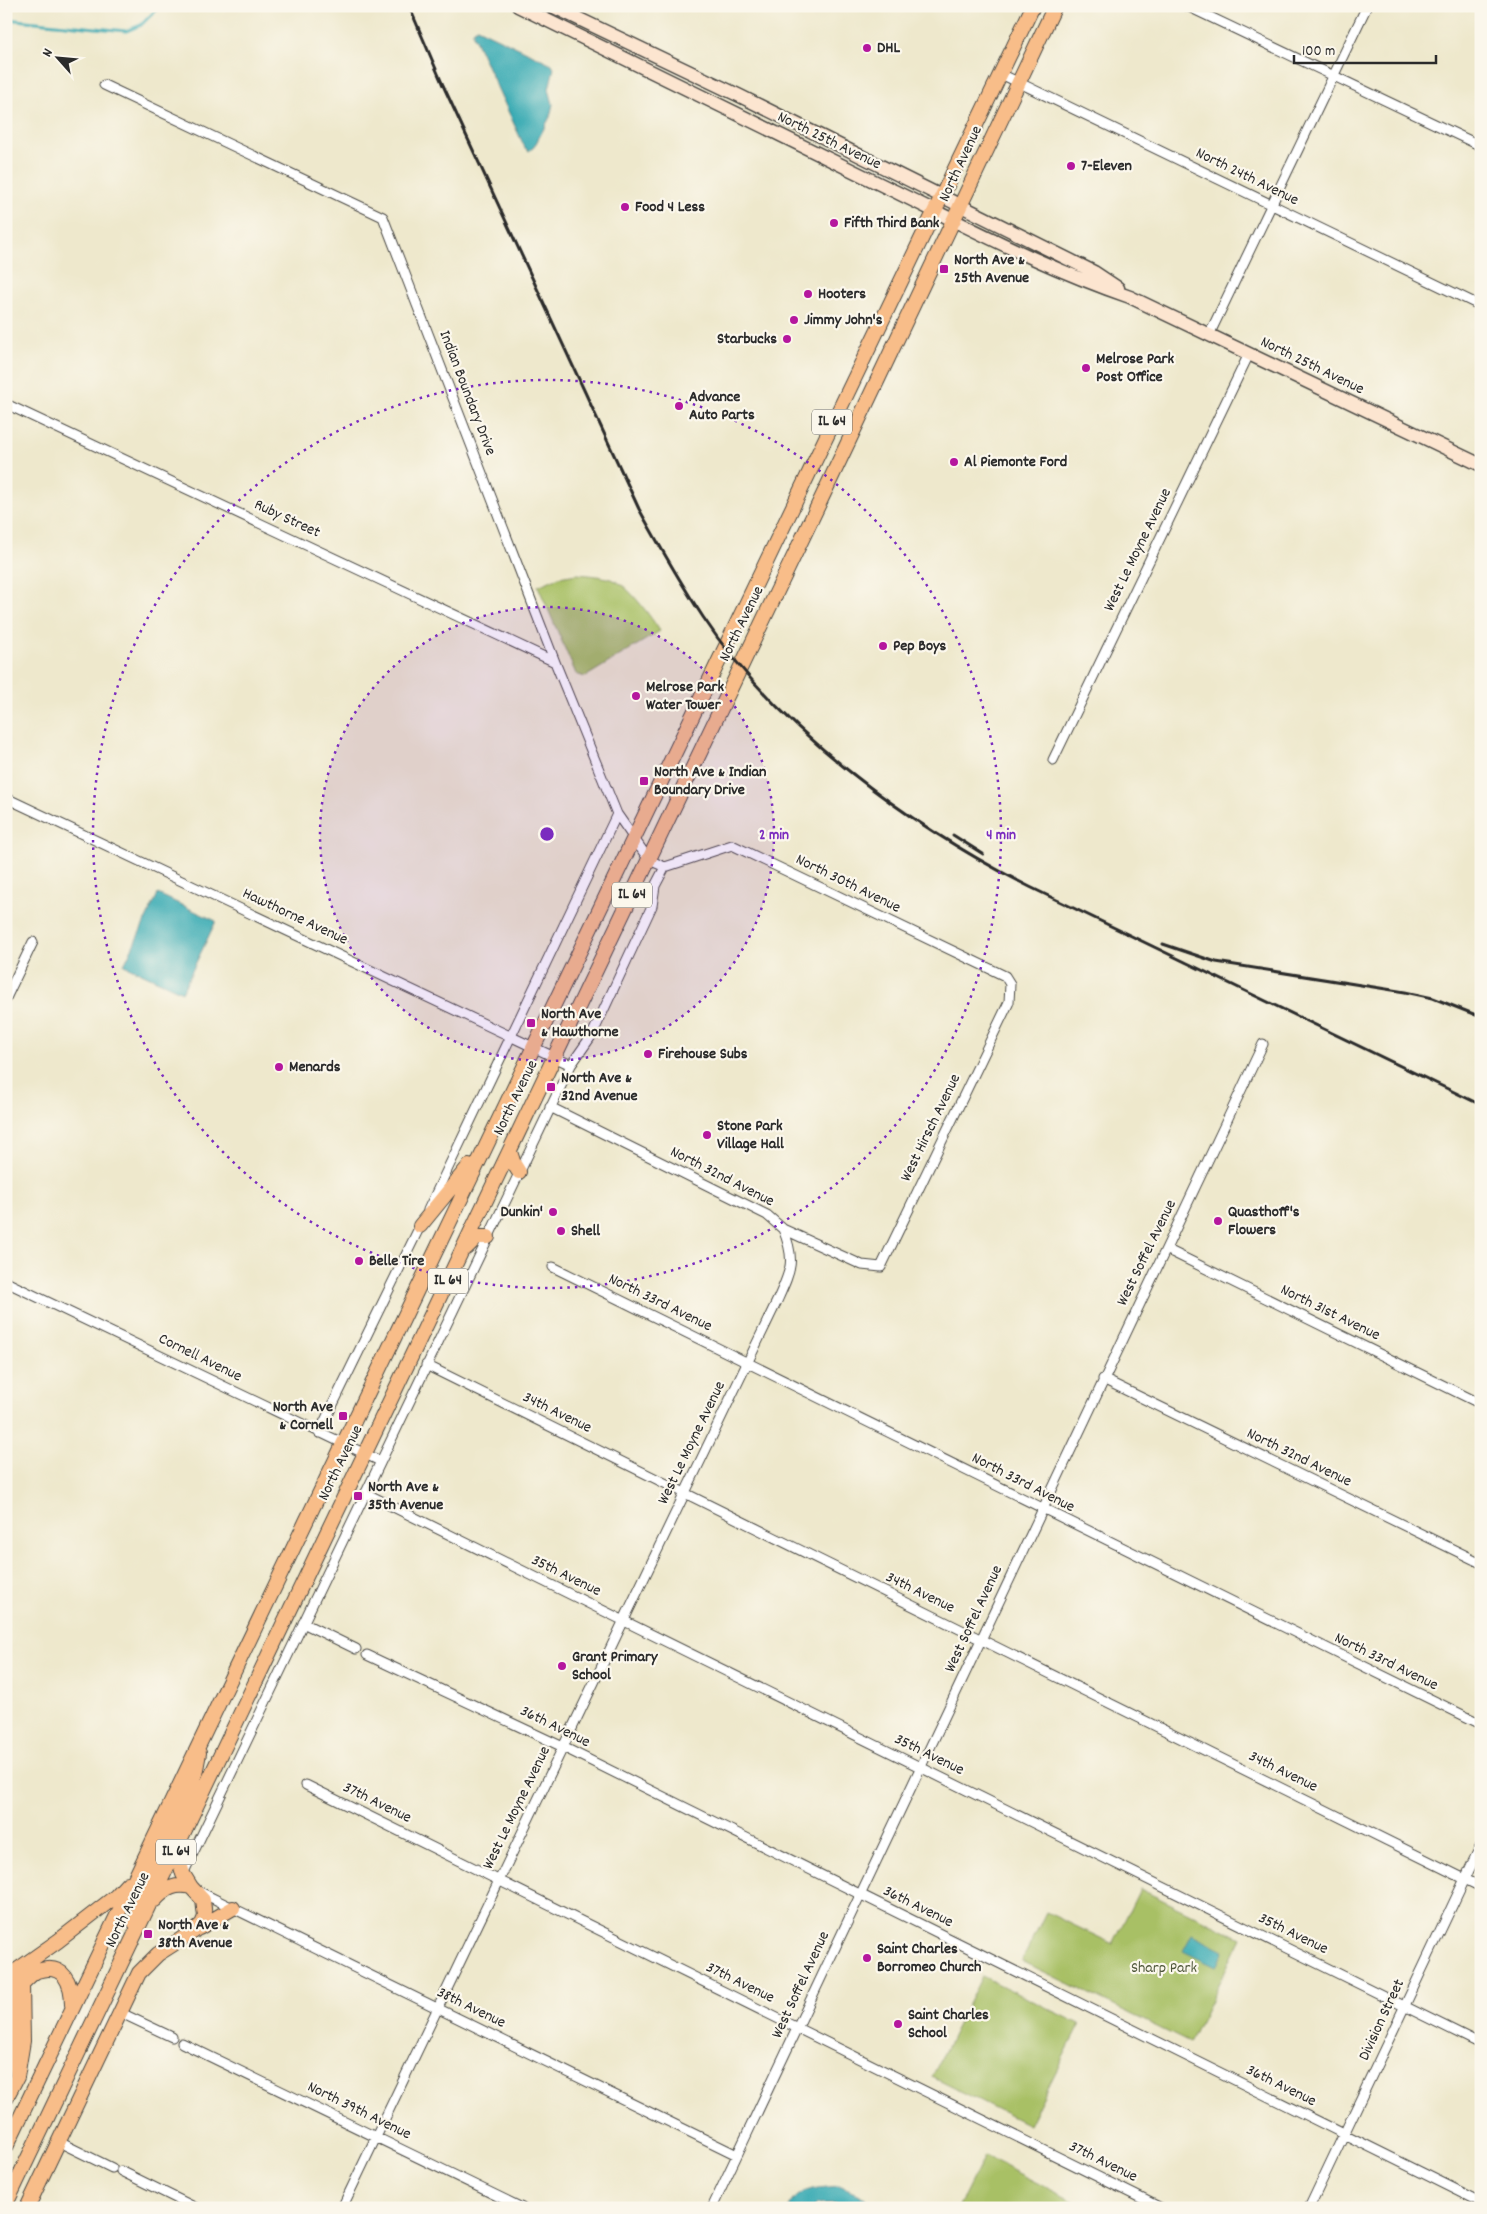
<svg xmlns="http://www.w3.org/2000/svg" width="1487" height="2214" font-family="Dekko,sans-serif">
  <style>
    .green { fill: #a8c065; stroke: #6a7648 }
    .water { fill: #39aab3; stroke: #326a6f }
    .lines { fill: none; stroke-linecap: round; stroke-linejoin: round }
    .stream { stroke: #39aab3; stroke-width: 3 }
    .street-casing { stroke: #484743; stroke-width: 11 }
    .secondary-casing { stroke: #484743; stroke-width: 15 }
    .primary-casing { stroke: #484743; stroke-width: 16 }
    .street { stroke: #fff; stroke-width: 9 }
    .secondary { stroke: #fce5d0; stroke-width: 12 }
    .primary { stroke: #f8bd89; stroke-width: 14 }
    .rail { stroke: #2b2b2b; stroke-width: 3 }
    .ring { fill: none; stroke: #7b2cbf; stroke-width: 2.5; stroke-dasharray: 2.5 5 }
    .poi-dot { fill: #b5179e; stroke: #fbf7ec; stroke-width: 2 }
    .labels { text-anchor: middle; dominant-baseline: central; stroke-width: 4.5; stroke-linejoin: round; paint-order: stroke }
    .shield { fill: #fbf7ec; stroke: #696865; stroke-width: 1 }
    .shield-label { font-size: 15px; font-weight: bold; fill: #2b2b2b }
    .poi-label { font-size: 16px; font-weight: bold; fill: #2b2b2b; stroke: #fbf7ec; text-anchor: start }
    .street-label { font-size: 16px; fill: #2b2b2b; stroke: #fbf7ec }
    .park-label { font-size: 16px; fill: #50583c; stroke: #fbf7ec }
    .centre { fill: #7b2cbf; stroke: #fbf7ec; stroke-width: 2.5 }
    .ring-label { font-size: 15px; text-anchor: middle; font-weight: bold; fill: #7b2cbf; stroke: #fbf7ec; stroke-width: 4.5; stroke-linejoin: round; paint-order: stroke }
  </style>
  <rect width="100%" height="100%" fill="#fbf7ec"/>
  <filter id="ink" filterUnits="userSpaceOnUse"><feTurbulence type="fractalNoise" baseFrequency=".02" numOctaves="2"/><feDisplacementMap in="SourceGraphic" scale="10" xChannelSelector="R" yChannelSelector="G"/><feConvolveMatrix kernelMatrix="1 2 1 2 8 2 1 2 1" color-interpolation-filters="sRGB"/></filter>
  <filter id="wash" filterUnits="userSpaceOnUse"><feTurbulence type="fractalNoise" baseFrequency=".0096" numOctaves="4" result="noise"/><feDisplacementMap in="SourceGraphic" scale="20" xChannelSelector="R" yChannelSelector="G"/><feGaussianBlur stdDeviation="1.12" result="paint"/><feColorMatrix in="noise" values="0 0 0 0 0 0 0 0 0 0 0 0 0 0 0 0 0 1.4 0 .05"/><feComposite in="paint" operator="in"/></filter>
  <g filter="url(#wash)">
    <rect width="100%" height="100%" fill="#eee8cc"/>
    <!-- green -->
    <path class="green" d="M577 574C590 575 604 576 616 581 631 589 651 617 660 631L585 677 576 674 538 586 559 577Z
      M1140 1889 1241 1938 1190 2043 1022 1961 1046 1912 1113 1944Z
      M982 1976 1080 2024 1029 2125 932 2077Z
      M984 2156 1087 2208H958Z"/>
    <!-- water -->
    <path class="water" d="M477 28 552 64 554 68 549 89 553 104 550 117 534 147 529 151 525 148 473 35V31Z
      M158 894 216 921 182 992 124 965Z
      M1192 1934 1224 1950 1216 1967 1183 1951Z
      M839 2186 864 2197 875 2208H844L835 2203 817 2204 814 2208H789C795 2187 821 2188 839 2186Z"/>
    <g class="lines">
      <!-- stream -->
      <path class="stream" d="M6 19 126 31 141 25 160 6"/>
    </g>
  </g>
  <g filter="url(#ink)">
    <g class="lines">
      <defs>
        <path id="street" d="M1187 6 1481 146
          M1001 74 1481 306
          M104 85 383 217 555 662 617 814 649 860 665 867 732 845 1005 976 1010 984 1009 1002 881 1267 862 1265 783 1229 767 1215 550 1107
          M1209 335 1367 6
          M6 404 555 662
          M1053 760 1249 354
          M6 798 571 1065
          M6 998 33 942
          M428 1210 617 814
          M1166 1249 1481 1404
          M553 1267C862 1420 1171 1573 1481 1724
          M6 1282 380 1461
          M426 1365 1481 1887
          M1103 1379 1481 1563
          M319 1433 422 1222
          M365 1493 1481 2044
          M303 1623 356 1649
          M367 1655 563 1747 1481 2202
          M306 1785 1161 2208
          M183 1874 571 1065 592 1035 652 906 655 886 665 867
          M198 1891 737 2155
          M119 2012 172 2037
          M182 2043 522 2208
          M59 2142 112 2168
          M121 2171 196 2208
          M342 2208 777 1301C791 1270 796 1261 783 1229
          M712 2208 1263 1044
          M1309 2208 1481 1845"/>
        <path id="secondary" d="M518 6C643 67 767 129 892 190 972 229 1045 268 1130 297L1481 465
          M552 6 740 96 1094 272 1118 288"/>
        <path id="primary" d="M510 1152 514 1164 519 1172
          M420 1226 469 1166
          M466 1248 477 1237H488
          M155 1900C166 1888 176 1883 191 1887
          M135 1923 145 1885 193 1785 199 1753
          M199 1928 233 1908
          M17 2077 10 2009 9 1986 17 1970 58 1941 116 1896 128 1883
          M6 2098 17 2077 23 2041 22 1984C26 1980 32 1973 37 1971 64 1962 72 1983 72 2005
          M6 2147 1033 6
          M6 2204 825 491 1055 6
          M27 2208 139 1973 158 1954 194 1931 202 1924 205 1917 203 1900 191 1887 183 1874 178 1856 179 1848"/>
      </defs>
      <!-- street casing -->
      <use href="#street" class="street-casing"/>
      <!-- secondary casing -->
      <use href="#secondary" class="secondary-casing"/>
      <!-- primary casing -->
      <use href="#primary" class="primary-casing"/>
      <!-- street -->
      <use href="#street" class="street"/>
      <!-- secondary -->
      <use href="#secondary" class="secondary"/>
      <!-- primary -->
      <use href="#primary" class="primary"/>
      <!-- rail -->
      <path class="rail" d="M409 6 442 83 639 509C659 545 680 582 703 617 778 730 910 826 1030 887L1481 1105
        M953 835 983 854
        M1163 944 1216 962 1405 992 1433 998 1481 1017"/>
    </g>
  </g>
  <!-- distance rings -->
  <circle cx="547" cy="834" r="227" fill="#7b2cbf" fill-opacity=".12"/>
  <g class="ring">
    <circle cx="547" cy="834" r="227"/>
    <circle cx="547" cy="834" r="454"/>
  </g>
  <!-- markers -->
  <g class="poi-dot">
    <circle cx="867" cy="48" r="5"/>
    <circle cx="1071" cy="166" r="5"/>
    <circle cx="625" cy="207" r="5"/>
    <circle cx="834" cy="223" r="5"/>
    <rect x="939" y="264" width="10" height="10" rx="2.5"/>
    <circle cx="808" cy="294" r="5"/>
    <circle cx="794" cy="320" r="5"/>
    <circle cx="787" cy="339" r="5"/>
    <circle cx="1086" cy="368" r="5"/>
    <circle cx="679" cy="406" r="5"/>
    <circle cx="954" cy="462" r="5"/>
    <circle cx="883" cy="646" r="5"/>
    <circle cx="636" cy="696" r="5"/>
    <rect x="639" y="776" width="10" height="10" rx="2.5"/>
    <rect x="526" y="1018" width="10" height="10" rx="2.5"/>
    <circle cx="648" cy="1054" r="5"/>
    <circle cx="279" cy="1067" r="5"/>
    <rect x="546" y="1082" width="10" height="10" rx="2.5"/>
    <circle cx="707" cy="1135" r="5"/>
    <circle cx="553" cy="1212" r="5"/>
    <circle cx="1218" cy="1221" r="5"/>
    <circle cx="561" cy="1231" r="5"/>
    <circle cx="359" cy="1261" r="5"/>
    <rect x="338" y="1411" width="10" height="10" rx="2.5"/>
    <rect x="353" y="1491" width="10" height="10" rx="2.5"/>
    <circle cx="562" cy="1666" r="5"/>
    <rect x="143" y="1929" width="10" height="10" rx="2.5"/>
    <circle cx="867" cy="1958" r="5"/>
    <circle cx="898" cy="2024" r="5"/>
  </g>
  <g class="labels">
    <!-- shield labels -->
    <g class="shield">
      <rect x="812" y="409.5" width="40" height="25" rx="4"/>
      <rect x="612" y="882.5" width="40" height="25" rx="4"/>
      <rect x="428" y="1268.5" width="40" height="25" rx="4"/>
      <rect x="156" y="1839.5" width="40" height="25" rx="4"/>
    </g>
    <g class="shield-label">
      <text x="832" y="422">IL 64</text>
      <text x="632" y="895">IL 64</text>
      <text x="448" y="1281">IL 64</text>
      <text x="176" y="1852">IL 64</text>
    </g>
    <!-- poi labels -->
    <g class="poi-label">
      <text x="877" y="48">DHL</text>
      <text x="1081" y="166">7-Eleven</text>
      <text x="635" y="207">Food 4 Less</text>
      <text x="844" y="223">Fifth Third Bank</text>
      <text x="954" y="260">North Ave &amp;<tspan x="954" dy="18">25th Avenue</tspan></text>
      <text x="818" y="294">Hooters</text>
      <text x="804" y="320">Jimmy John's</text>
      <text x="777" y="339" text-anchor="end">Starbucks</text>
      <text x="1096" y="359">Melrose Park<tspan x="1096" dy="18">Post Office</tspan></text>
      <text x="689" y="397">Advance<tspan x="689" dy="18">Auto Parts</tspan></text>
      <text x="964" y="462">Al Piemonte Ford</text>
      <text x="893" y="646">Pep Boys</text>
      <text x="646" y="687">Melrose Park<tspan x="646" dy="18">Water Tower</tspan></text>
      <text x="654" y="772">North Ave &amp; Indian<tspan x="654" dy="18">Boundary Drive</tspan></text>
      <text x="541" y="1014">North Ave<tspan x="541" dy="18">&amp; Hawthorne</tspan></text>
      <text x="658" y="1054">Firehouse Subs</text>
      <text x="289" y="1067">Menards</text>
      <text x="561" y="1078">North Ave &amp;<tspan x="561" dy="18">32nd Avenue</tspan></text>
      <text x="717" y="1126">Stone Park<tspan x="717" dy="18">Village Hall</tspan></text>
      <text x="543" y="1212" text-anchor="end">Dunkin'</text>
      <text x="1228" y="1212">Quasthoff's<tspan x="1228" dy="18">Flowers</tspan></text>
      <text x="571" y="1231">Shell</text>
      <text x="369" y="1261">Belle Tire</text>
      <text x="333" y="1407" text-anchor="end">North Ave<tspan x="333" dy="18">&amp; Cornell</tspan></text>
      <text x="368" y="1487">North Ave &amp;<tspan x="368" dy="18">35th Avenue</tspan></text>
      <text x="572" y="1657">Grant Primary<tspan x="572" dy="18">School</tspan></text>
      <text x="158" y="1925">North Ave &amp;<tspan x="158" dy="18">38th Avenue</tspan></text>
      <text x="877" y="1949">Saint Charles<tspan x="877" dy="18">Borromeo Church</tspan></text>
      <text x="908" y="2015">Saint Charles<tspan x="908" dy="18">School</tspan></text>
    </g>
    <!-- street labels -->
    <g class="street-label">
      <text transform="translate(829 141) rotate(26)">North 25th Avenue</text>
      <text transform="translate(961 164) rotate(-65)">North Avenue</text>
      <text transform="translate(1247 177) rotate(26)">North 24th Avenue</text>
      <text transform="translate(1312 366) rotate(26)">North 25th Avenue</text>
      <text transform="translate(467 393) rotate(69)">Indian Boundary Drive</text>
      <text transform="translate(287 519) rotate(25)">Ruby Street</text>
      <text transform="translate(1138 550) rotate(-64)">West Le Moyne Avenue</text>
      <text transform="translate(742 624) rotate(-64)">North Avenue</text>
      <text transform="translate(848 884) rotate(26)">North 30th Avenue</text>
      <text transform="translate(295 917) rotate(25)">Hawthorne Avenue</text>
      <text transform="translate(516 1098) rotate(-64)">North Avenue</text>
      <text transform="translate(931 1128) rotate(-64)">West Hirsch Avenue</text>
      <text transform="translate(722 1177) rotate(27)">North 32nd Avenue</text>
      <text transform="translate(1147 1253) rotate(-64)">West Soffel Avenue</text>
      <text transform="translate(660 1303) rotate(26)">North 33rd Avenue</text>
      <text transform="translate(1330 1313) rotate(26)">North 31st Avenue</text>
      <text transform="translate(200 1358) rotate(26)">Cornell Avenue</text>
      <text transform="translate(557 1413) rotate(26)">34th Avenue</text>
      <text transform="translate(692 1443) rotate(-64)">West Le Moyne Avenue</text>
      <text transform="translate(1299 1458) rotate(26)">North 32nd Avenue</text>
      <text transform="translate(341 1463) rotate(-64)">North Avenue</text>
      <text transform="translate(1023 1483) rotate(27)">North 33rd Avenue</text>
      <text transform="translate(566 1576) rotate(26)">35th Avenue</text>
      <text transform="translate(920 1593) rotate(26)">34th Avenue</text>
      <text transform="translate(974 1619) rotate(-65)">West Soffel Avenue</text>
      <text transform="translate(1386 1662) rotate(26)">North 33rd Avenue</text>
      <text transform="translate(555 1727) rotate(26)">36th Avenue</text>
      <text transform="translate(929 1755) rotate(26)">35th Avenue</text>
      <text transform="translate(1283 1772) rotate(26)">34th Avenue</text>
      <text transform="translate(377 1803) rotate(26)">37th Avenue</text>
      <text transform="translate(517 1808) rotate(-64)">West Le Moyne Avenue</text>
      <text transform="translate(918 1907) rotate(26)">36th Avenue</text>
      <text transform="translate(128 1910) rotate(-64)">North Avenue</text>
      <text transform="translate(1293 1934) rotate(26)">35th Avenue</text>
      <text transform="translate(740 1983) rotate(26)">37th Avenue</text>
      <text transform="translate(801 1985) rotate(-65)">West Soffel Avenue</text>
      <text transform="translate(471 2008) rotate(26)">38th Avenue</text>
      <text transform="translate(1382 2020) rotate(-65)">Division Street</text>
      <text transform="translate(1281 2086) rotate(26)">36th Avenue</text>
      <text transform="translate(359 2111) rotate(26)">North 39th Avenue</text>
      <text transform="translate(1103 2162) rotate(26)">37th Avenue</text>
    </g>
    <!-- park labels -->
    <g class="park-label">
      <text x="1164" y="1968">Sharp Park</text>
    </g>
  </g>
  <circle cx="547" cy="834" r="8" class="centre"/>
  <g class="ring-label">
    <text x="774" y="839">2 min</text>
    <text x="1001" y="839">4 min</text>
  </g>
  <!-- margin -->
  <rect width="1487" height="2214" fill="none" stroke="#fbf7ec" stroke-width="25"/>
  <!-- north arrow -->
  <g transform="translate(58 58) rotate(297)" stroke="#fbf7ec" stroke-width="4" paint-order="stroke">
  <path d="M0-4L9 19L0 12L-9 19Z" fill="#2b2b2b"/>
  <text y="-8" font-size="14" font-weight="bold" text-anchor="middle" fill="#2b2b2b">N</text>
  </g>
  <!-- scale -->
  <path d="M1294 55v8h142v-8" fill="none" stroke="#2b2b2b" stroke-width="2.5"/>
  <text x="1302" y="55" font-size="15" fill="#2b2b2b" stroke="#fbf7ec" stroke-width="4" paint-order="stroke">100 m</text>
</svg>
